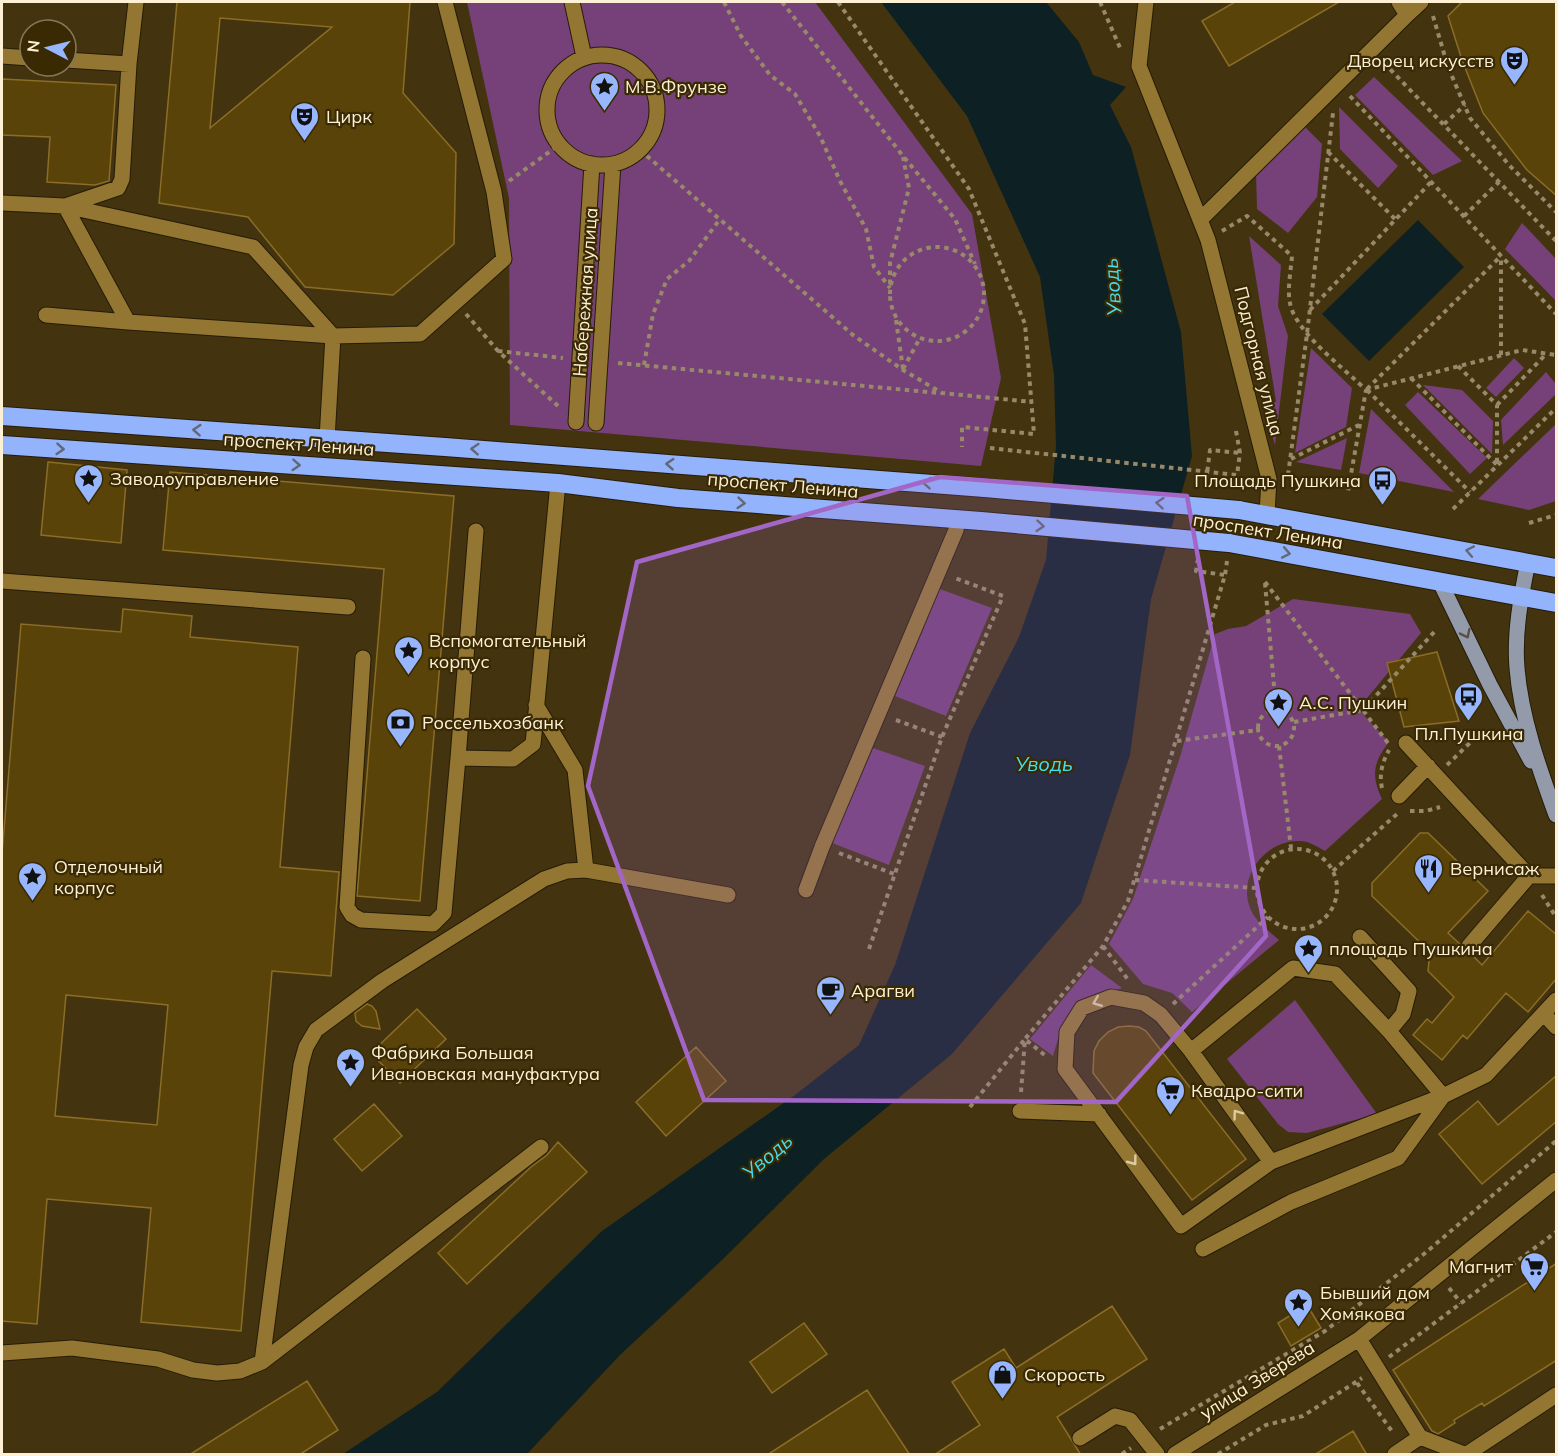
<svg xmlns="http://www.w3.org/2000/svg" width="1558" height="1456" font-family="Mulish,sans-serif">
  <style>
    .green { fill: #764178 }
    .water { fill: #0d2023 }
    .building { fill: #594308; stroke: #8b6d28; stroke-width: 1.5; fill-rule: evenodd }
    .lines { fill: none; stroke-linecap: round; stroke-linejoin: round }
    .minor-casing { stroke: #261c07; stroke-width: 17 }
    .major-casing { stroke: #261c07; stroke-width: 17 }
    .highway-casing { stroke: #261c07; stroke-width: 20 }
    .path { stroke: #978969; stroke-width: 4; stroke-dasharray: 4.5 4.5; stroke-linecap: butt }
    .minor { stroke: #937631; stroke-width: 15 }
    .major { stroke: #939bab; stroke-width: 15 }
    .highway { stroke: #93b3fd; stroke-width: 18 }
    .highway-bridge-casing { stroke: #261c07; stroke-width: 20; stroke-linecap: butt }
    .path-bridge { stroke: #978969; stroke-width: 4; stroke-dasharray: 4.5 4.5; stroke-linecap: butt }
    .highway-bridge { stroke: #93b3fd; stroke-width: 18 }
    .oneway { stroke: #626874 }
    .oneway2 { stroke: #58523e }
    .oneway3 { stroke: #ddcba4 }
    .marked { fill: #a267c6; fill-opacity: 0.2; stroke: #a267c6; stroke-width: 4.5; stroke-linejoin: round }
    .labels { text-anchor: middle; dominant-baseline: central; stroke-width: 4.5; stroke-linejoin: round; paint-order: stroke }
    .poi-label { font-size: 18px; fill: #fdf0d5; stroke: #392a04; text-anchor: start }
    .street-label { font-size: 18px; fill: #fdf0d5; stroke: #392a04 }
    .water-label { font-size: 20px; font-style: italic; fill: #43deef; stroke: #392a04 }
  </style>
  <rect width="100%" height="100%" fill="#43340f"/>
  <!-- green -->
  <path class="green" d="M467 2H815L972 214 1001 378 981 466 510 425 509 198Z
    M1374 77 1462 161 1433 175 1355 95Z
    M1339 107 1398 166 1378 188 1340 149Z
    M1304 126 1322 144 1317 197 1288 233 1257 209 1256 172Z
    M1522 223 1556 259V301L1505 249Z
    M1249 236 1281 265 1278 306 1288 336 1275 445 1265 412 1276 401Z
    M1311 348 1352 388 1346 427 1295 453Z
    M1514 358 1524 368 1496 397 1486 388Z
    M1546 372 1556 384V394L1503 445 1501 420Z
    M1423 385 1462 390 1493 421 1492 454Z
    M1418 392 1487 458 1470 474 1405 405Z
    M1371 409 1454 492 1359 473Z
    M1556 424V501L1529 510 1478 499Z
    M1347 438 1341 470 1296 462Z
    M940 589 992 608 946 716 895 696Z
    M1293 599 1410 614 1421 633 1358 709 1389 742C1373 763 1371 775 1382 799L1325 851C1316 846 1309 841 1299 841 1268 840 1239 873 1249 905 1253 920 1268 930 1279 940L1192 1012 1172 993 1143 984 1109 944 1133 899 1180 757 1215 634 1228 629 1246 626Z
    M873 748 925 766 889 865 832 843Z
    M1091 965 1122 988 1102 994 1065 1025 1058 1039 1053 1056 1030 1039Z
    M1295 1000 1377 1114 1307 1133 1288 1132 1278 1124 1227 1059Z"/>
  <!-- water -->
  <path class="water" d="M881 2H1046L1079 42 1093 75 1126 87 1110 105 1131 147 1181 332 1192 456 1151 599 1130 755 1081 903 952 1054 824 1159 721 1261 620 1355 527 1454H343L437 1392 602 1231 795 1095 859 1045 895 965 970 733 1019 637 1046 560 1056 446 1054 375 1040 277 967 116Z
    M1418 220 1464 267 1369 361 1322 314Z"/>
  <!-- building -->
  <path class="building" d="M177 2H410L403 93 456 153 454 244 393 295 305 287 248 217 159 203ZM220 18 332 27 210 128Z
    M1235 2H1339L1229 66 1202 21Z
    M1462 2H1557V196L1527 170 1483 113 1462 60 1448 16Z
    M2 79 116 85 109 181 95 185 47 182 50 137 2 135Z
    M48 462 127 470 121 543 41 535Z
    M170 472 454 496 420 901 357 896 384 569 163 550Z
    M123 609 192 616 190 637 298 647 280 867 339 872 331 976 272 971 241 1331 141 1322 151 1208 47 1199 37 1324 2 1321V854L21 624 121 632ZM66 995 168 1005 157 1125 55 1116Z
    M1437 652 1459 721 1404 727 1387 663Z
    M1420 833H1428L1488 891 1448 933 1460 944V949L1463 954 1472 955 1482 965 1528 911 1557 935V978L1528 1012 1506 993 1467 1039 1463 1035 1442 1060 1413 1035 1427 1019 1432 1023 1454 997 1428 971 1430 952 1372 896V883Z
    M367 1004 372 1006 376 1011 380 1029 362 1026 356 1021 355 1013Z
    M417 1009 446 1039 400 1083 371 1053Z
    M1129 1026 1139 1027 1146 1031 1246 1159 1192 1200 1093 1073 1094 1051 1099 1041 1108 1032 1118 1027Z
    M696 1047 726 1081 666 1136 636 1102Z
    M1557 1075V1121L1482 1184 1439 1134 1478 1101 1498 1125Z
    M374 1104 402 1136 362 1171 334 1139Z
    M558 1142 587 1172 467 1284 438 1253 531 1167 547 1155Z
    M1557 1263V1360L1484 1406 1482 1403 1454 1420 1455 1423 1438 1434 1432 1431 1393 1370Z
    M1307 1305 1321 1328 1291 1346 1278 1323Z
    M1112 1306 1147 1359 1057 1417 1081 1455H934L980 1425 952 1382 1004 1349 1016 1368Z
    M804 1323 827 1354 772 1393 750 1362Z
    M307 1381 338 1430 299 1455H189Z
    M867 1390 910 1455H767Z
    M1353 1431 1367 1455H1314Z"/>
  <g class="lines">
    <defs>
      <path id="minor" d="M572 2 584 57
        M1146 2 1139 66 1208 240 1269 479 1267 514
        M1407 15 1421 2
        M547 110a55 55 0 1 1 110 0a55 55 0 1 1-110 0Z
        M2 56 30 58
        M129 64 136 2
        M2 203 65 206 253 247 333 336 327 439
        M65 206 128 322 333 336 420 334 504 259 494 192 445 2
        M65 206 118 188 122 179 129 64 66 60
        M1201 219 1407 15 1399 2
        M46 315 128 322
        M576 422 592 164
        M596 423 613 164
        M476 531 458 758 513 759 533 744 558 483
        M2 581 348 607
        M363 658 347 907 352 915 361 920 433 924 444 913 458 758
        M536 705 575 770 586 870
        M1406 743 1529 876H1556
        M1399 796 1428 766
        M806 890 822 847 956 530 958 520
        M1360 937 1409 991 1403 1014 1389 1031
        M1469 946 1529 876
        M1544 1014 1556 1027
        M1191 1051 1293 968 1335 974 1389 1031 1443 1096 1398 1158 1291 1202 1203 1249
        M1020 1111 1099 1114
        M1271 1162 1191 1051 1161 1015 1144 1003 1111 997 1082 1008 1067 1032 1065 1069 1181 1226 1271 1162 1443 1096 1486 1075 1556 1000
        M1359 1339 1420 1437
        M2 1353 72 1348 158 1359 193 1370 217 1373 240 1371 262 1362 541 1147
        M262 1362 301 1065 306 1047 316 1030 382 981 544 879 567 871 586 870 728 895
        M1420 1437 1464 1454
        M1080 1438 1115 1416 1130 1420 1157 1454
        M1175 1454 1359 1339 1556 1180
        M1395 1454 1420 1437
        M1467 1454 1556 1395"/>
      <path id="major" d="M1528 562C1521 596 1514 633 1517 668 1521 718 1539 768 1556 815
        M1440 582 1490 685 1531 761"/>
      <path id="highway" d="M2 416 445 447 985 488
        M2 445 558 483 678 498 981 521
        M1239 510 1556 568
        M1229 543 1556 603"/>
    </defs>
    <!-- minor casing -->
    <use href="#minor" class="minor-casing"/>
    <!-- major casing -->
    <use href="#major" class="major-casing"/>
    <!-- highway casing -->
    <use href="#highway" class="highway-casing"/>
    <!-- path -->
    <path class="path" d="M724 2 741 36 770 75 795 94 820 136 840 181 866 229 874 267 890 288
      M782 2 903 156 955 219 975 264
      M838 2 969 189 1025 324 1034 434 962 427V447
      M1100 2 1121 50
      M1433 16 1448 67 1470 118 1509 165 1556 212
      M1384 63 1556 241
      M1350 96 1556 314
      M1444 124 1465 105
      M640 150 853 335 903 370 942 393 1032 402
      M1328 152 1396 220
      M509 181 559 145
      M1464 216 1499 182
      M1222 231 1247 216 1292 256C1291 270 1287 289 1290 303 1295 332 1345 369 1366 390L1348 491
      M890 294a47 47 0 1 1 94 0a47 47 0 1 1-94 0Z
      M890 284V263L909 188 903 157
      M1310 310 1431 182
      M466 314 498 351 558 406
      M896 320 903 369
      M498 351 563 358
      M1501 355V256
      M618 363 939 393
      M644 365 653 314 667 279 689 261 720 219
      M1458 366 1497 405V464
      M903 369 920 338
      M1411 378 1497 465
      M1367 389 1501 256
      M1366 390 1522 350 1556 355
      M1367 390 1470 492
      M1497 405 1546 354
      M1236 431 1240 453 1237 475
      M1291 459 1359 425
      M1288 475 1307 334 1333 113
      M1205 489 1210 450 1240 453
      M1453 509 1556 408
      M1529 523 1556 515
      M1198 559 1196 571 1225 575
      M1265 582 1388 743
      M1265 583 1276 709
      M1258 728a18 18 0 1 1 36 0a18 18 0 1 1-36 0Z
      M896 720 942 737
      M1294 722 1363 710 1436 630
      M1177 741 1258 730
      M1279 746 1291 848
      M1447 765 1477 736
      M1382 788C1379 774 1382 763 1389 750
      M1410 811H1426L1440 807
      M1257 889a40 40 0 1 1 80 0a40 40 0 1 1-80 0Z
      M839 853 894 874
      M1333 871 1397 814
      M1135 880 1256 888
      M1542 895 1556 917
      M1103 946 1129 981
      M869 949 942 737 1003 596 955 578
      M1173 1004 1268 917
      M1021 1092 1025 1039 1103 946 1128 901 1225 575 1227 561
      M970 1107 1025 1039 1047 1057
      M1449 1288 1461 1303
      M1389 1357 1556 1232
      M1357 1383 1394 1434
      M1160 1429 1325 1331 1424 1254 1556 1141
      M1122 1454 1131 1448
      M1218 1454 1266 1425 1303 1416 1362 1378"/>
    <!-- minor -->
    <use href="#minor" class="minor"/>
    <!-- major -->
    <use href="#major" class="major"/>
    <!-- highway -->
    <use href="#highway" class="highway"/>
    <defs>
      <path id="highway-bridge" d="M985 488 1239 510
        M981 521 1229 543"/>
    </defs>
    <!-- highway-bridge casing -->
    <use href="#highway-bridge" class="highway-bridge-casing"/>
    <!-- path-bridge -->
    <path class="path-bridge" d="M990 448 1237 475"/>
    <!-- highway-bridge -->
    <use href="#highway-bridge" class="highway-bridge"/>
  </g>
  <!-- one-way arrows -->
  <defs><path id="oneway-chevron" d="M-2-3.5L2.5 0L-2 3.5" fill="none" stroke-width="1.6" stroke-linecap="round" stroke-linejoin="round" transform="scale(1.5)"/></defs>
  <g class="oneway">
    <use href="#oneway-chevron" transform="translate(197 430) rotate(-176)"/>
    <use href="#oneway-chevron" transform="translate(60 449) rotate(4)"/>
    <use href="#oneway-chevron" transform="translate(475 449) rotate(-176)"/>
    <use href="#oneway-chevron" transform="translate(670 464) rotate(-176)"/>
    <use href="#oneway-chevron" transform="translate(296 465) rotate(4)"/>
    <use href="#oneway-chevron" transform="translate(927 483) rotate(-176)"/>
    <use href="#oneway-chevron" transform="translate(741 503) rotate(5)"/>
    <use href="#oneway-chevron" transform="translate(1160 503) rotate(-175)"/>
    <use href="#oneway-chevron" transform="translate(1040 526) rotate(5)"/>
    <use href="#oneway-chevron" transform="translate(1470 551) rotate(-169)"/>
    <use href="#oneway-chevron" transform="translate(1286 553) rotate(11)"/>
  </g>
  <use class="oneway2" href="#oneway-chevron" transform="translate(1466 634) rotate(64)"/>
  <g class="oneway3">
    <use href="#oneway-chevron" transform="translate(1097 1002) rotate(158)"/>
    <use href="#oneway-chevron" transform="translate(1237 1114) rotate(-126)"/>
    <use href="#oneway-chevron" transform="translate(1133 1161) rotate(53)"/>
  </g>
  <!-- marked area -->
  <path class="marked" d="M940 477 1187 496 1266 936 1116 1102 704 1100 588 786 637 562Z"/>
  <!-- icons -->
  <defs>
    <symbol id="theatre-pin" viewBox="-11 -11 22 30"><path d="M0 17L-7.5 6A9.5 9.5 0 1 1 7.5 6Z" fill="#97b6fd" stroke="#392a04"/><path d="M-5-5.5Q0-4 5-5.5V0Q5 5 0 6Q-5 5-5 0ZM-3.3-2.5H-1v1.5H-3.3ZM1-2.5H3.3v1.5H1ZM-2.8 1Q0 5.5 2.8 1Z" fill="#111"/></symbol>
    <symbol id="sight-pin" viewBox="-11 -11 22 30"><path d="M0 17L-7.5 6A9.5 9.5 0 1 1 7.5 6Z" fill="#97b6fd" stroke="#392a04"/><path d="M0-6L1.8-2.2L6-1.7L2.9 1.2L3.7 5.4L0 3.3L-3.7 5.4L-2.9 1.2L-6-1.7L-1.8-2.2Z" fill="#111"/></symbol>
    <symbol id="bus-pin" viewBox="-11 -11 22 30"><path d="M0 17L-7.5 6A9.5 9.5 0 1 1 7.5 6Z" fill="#97b6fd" stroke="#392a04"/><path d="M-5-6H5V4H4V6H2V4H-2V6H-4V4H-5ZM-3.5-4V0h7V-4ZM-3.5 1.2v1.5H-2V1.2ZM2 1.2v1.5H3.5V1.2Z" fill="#111"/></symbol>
    <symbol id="bank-pin" viewBox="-11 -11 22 30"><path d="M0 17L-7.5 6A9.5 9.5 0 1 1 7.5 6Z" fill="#97b6fd" stroke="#392a04"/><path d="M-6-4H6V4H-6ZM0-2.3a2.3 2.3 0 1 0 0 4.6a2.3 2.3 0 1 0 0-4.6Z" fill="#111"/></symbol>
    <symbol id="restaurant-pin" viewBox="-11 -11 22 30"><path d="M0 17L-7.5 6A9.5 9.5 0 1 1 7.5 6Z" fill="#97b6fd" stroke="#392a04"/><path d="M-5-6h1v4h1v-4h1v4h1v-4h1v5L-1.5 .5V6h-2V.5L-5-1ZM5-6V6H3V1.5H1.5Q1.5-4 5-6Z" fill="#111"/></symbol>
    <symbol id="cafe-pin" viewBox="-11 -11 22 30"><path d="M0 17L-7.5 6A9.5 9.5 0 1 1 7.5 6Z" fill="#97b6fd" stroke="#392a04"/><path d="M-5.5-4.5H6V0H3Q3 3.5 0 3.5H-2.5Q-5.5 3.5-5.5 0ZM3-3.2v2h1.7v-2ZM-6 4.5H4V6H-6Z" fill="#111"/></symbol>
    <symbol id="supermarket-pin" viewBox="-11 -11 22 30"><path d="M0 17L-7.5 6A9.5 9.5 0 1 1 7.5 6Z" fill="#97b6fd" stroke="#392a04"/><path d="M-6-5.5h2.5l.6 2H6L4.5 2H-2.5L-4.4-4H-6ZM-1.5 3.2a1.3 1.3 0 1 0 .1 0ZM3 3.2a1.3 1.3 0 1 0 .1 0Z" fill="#111"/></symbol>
    <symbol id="shop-pin" viewBox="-11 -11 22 30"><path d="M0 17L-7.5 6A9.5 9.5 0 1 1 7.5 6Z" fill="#97b6fd" stroke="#392a04"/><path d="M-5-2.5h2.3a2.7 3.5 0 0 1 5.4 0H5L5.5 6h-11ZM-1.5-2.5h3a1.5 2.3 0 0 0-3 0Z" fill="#111"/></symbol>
  </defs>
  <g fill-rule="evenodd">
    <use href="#theatre-pin" x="1498" y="44" width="33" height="45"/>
    <use href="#sight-pin" x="588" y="70" width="33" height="45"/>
    <use href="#theatre-pin" x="288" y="100" width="33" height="45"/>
    <use href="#sight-pin" x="72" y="462" width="33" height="45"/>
    <use href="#bus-pin" x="1366" y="464" width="33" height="45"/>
    <use href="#sight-pin" x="392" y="634" width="33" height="45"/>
    <use href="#bus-pin" x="1452" y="680" width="33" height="45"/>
    <use href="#sight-pin" x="1262" y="686" width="33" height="45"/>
    <use href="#bank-pin" x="384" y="706" width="33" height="45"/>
    <use href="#restaurant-pin" x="1412" y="852" width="33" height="45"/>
    <use href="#sight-pin" x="16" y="860" width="33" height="45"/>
    <use href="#sight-pin" x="1292" y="932" width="33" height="45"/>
    <use href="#cafe-pin" x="814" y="974" width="33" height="45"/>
    <use href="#sight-pin" x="334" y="1046" width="33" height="45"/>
    <use href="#supermarket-pin" x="1154" y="1074" width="33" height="45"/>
    <use href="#supermarket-pin" x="1518" y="1250" width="33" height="45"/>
    <use href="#sight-pin" x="1282" y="1286" width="33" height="45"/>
    <use href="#shop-pin" x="986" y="1358" width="33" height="45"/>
  </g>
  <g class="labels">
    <!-- poi labels -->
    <g class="poi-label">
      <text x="1494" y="60" text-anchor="end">Дворец искусств</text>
      <text x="625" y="86">М.В.Фрунзе</text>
      <text x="326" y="116">Цирк</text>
      <text x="110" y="478">Заводоуправление</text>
      <text x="1361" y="480" text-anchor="end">Площадь Пушкина</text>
      <text x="429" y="640">Вспомогательный<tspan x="429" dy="21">корпус</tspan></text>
      <text x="1299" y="702">А.C. Пушкин</text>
      <text x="422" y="722">Россельхозбанк</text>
      <text x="1469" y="733" text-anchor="middle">Пл.Пушкина</text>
      <text x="54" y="866">Отделочный<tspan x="54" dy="21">корпус</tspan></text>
      <text x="1450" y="868">Вернисаж</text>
      <text x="1329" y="948">площадь Пушкина</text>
      <text x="851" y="990">Арагви</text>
      <text x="371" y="1052">Фабрика Большая<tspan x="371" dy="21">Ивановская мануфактура</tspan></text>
      <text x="1191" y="1090">Квадро-сити</text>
      <text x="1513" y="1266" text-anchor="end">Магнит</text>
      <text x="1320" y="1292">Бывший дом<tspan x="1320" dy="21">Хомякова</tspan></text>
      <text x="1024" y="1374">Скорость</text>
    </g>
    <!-- street labels -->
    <g class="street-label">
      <text transform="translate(585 292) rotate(-86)">Набережная улица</text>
      <text transform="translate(1259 361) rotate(76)">Подгорная улица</text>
      <text transform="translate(299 444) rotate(4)">проспект Ленина</text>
      <text transform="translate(783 485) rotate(5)">проспект Ленина</text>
      <text transform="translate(1268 531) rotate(9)">проспект Ленина</text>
      <text transform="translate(1257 1380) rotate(-32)">улица Зверева</text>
    </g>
    <!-- water labels -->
    <g class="water-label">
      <text transform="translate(1112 287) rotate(-94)">Уводь</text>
      <text x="1044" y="763">Уводь</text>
      <text transform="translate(767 1156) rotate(-40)">Уводь</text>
    </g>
  </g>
  <!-- border -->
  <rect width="1558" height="1456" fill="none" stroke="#fdf0d5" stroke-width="6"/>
  <!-- north arrow -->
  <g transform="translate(48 48) rotate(277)"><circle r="28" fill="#392a04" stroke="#877958" stroke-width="1.5"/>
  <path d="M0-4.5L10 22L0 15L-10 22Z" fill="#97b6fd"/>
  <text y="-9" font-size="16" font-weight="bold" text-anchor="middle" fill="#fdf0d5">N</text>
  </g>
</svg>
